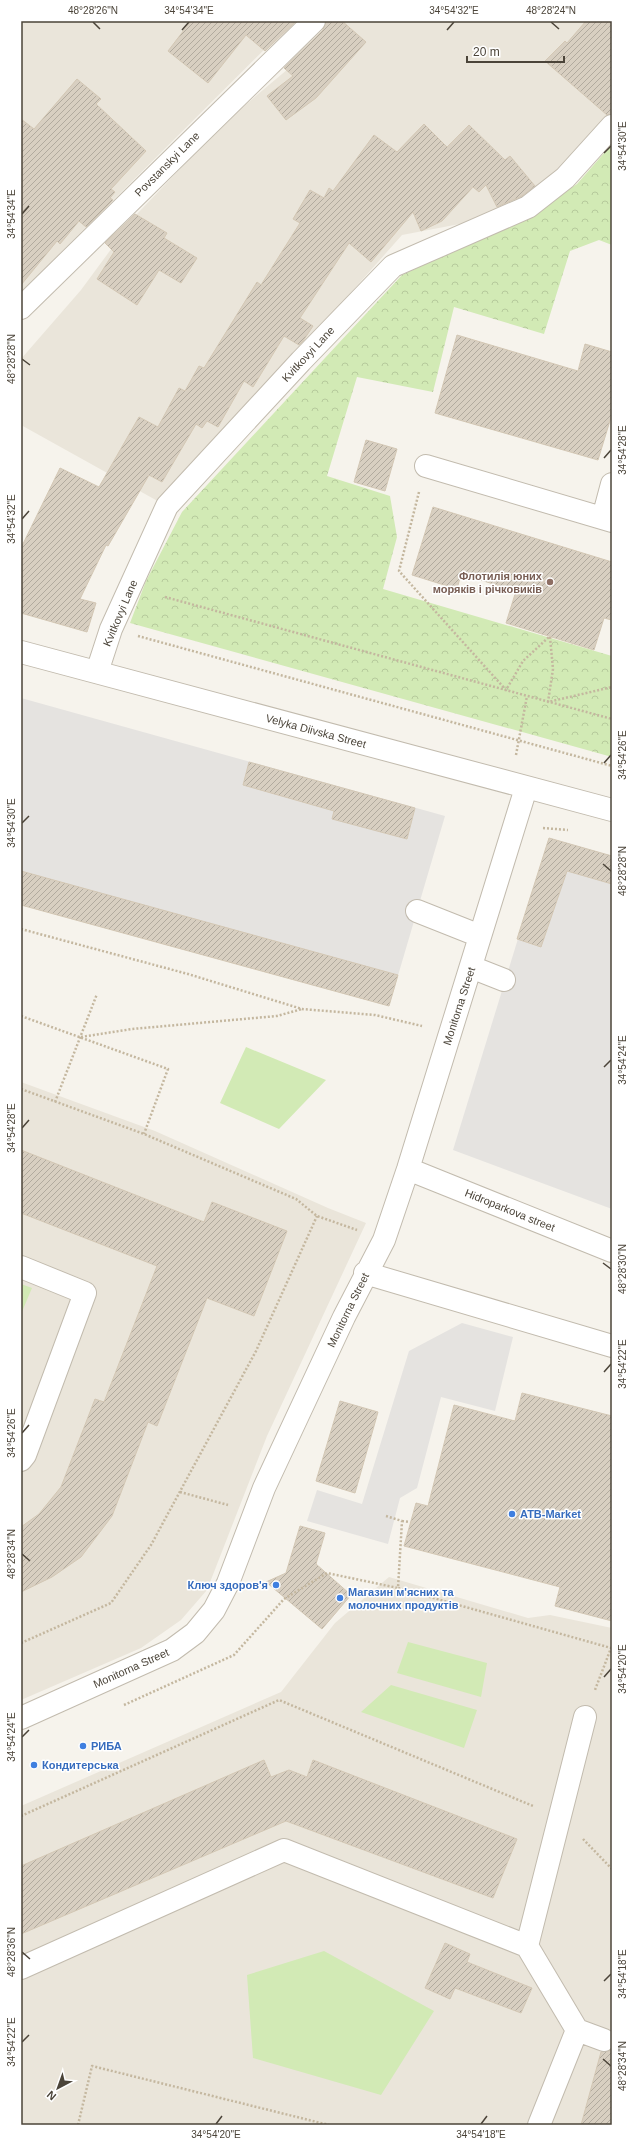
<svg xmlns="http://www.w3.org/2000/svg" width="633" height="2146" font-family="Arial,sans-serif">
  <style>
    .residential { fill: #eae5da }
    .green { fill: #d2eab5 }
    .forest { fill: url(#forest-crowns) }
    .parking { fill: #e5e3e0 }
    .building { fill: url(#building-hatch); stroke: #d3c7b4 }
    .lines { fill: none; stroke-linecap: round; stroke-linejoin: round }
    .minor-casing { stroke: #c2bbae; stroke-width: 24 }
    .path { stroke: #c4b79f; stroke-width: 2.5; stroke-dasharray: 2 2; stroke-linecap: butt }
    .minor { stroke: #fff; stroke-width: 22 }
    .ticks { fill: none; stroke: #4b4439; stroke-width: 1.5 }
    .education-dot { fill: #8d6e63; stroke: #fff; stroke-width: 1.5 }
    .shop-dot { fill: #3f7fe0; stroke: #fff; stroke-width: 1.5 }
    .labels { text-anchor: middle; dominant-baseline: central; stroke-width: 3; stroke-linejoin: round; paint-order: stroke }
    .street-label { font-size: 11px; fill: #4b4439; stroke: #fff }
    .education-label { font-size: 11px; font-weight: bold; fill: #785e54; stroke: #fff; text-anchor: end }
    .shop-label { font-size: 11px; font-weight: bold; fill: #366cbe; stroke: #fff; text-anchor: start }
    .neatline { fill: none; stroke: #4b4439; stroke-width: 1.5 }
    .ticks-label { font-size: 10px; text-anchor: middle; fill: #4b4439 }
  </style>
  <defs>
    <pattern id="forest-crowns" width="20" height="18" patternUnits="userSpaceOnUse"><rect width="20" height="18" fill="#d2eab5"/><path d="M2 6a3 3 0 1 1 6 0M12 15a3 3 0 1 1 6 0" fill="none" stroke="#b6ca9c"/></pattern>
    <pattern id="building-hatch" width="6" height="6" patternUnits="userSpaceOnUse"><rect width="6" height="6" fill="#d8cfc1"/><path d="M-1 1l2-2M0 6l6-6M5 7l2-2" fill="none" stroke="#b1aa9e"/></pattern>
  </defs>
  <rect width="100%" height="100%" fill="#f6f3ec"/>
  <!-- residential -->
  <path class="residential" d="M21 21H293L21 292Z
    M340 21H612V116L552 183 491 218 402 235 163 504 21 425V359L81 290 137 214 225 122 313 48Z
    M21 1082 155 1131 328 1208 366 1223 267 1436 207 1590 181 1620 141 1648 21 1700Z
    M389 1577 528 1618 550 1615 612 1628V2125H21V1806L281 1692 335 1623Z"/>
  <!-- green -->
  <path class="green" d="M246 1047 326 1080 279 1129 220 1103Z
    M21 1284 32 1288 21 1314Z
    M408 1642 487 1663 481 1697 397 1673Z
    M391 1685 477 1710 464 1748 361 1712Z
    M324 1951 434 2011 381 2095 253 2058 247 1975Z"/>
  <!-- forest -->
  <path class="forest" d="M612 144V245L599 240 570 251 544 334 454 307 433 392 357 377 327 476 390 496 397 537 383 589 612 656V757L130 623 146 581 182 512 402 275 522 219 577 184Z"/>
  <!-- parking -->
  <path class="parking" d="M21 698 445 816 389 1006 21 905Z
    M549 838 612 856V1209L453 1150Z
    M462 1323 513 1337 495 1411 441 1397 417 1488 400 1498 388 1544 307 1521 317 1490 362 1504 409 1351Z"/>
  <!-- building -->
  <path class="building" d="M191 21H296L265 51 246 35 208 83 168 51Z
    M326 21H342L366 42 316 98 286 120 267 96 293 76 284 68 323 30Z
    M586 21H612V114L607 115 545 61 565 41 567 43Z
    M77 79 101 99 96 104 146 151 111 189 115 192 110 198 113 200 86 227 79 221 60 244 57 241 21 285V119L34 129Z
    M424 124 447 147 469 125 505 160 510 156 535 186 522 196 497 207 486 185 479 192 473 187 442 221 421 231 413 212 371 262 349 243 300 318 313 326 303 341 299 345 284 336 253 387 244 381 218 427 207 421 202 428 196 424 162 482 149 475 108 546 106 545 80 599 96 603 87 632 21 613V548L60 468 99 487 139 417 158 427 179 388 185 391 199 366 204 368 257 282 261 285 300 223 293 219 310 190 324 198 329 188 333 191 374 135 397 152Z
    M135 214 167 233 164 238 197 258 181 283 159 270 137 305 97 279 114 252 105 243Z
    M457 335 578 371 585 344 612 352V414L598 460 435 413Z
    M366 440 397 449 385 491 354 482Z
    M433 507 612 562V620L604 618 594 650 506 623 516 591 461 574 457 589 412 575Z
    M249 762 415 808 407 839 332 819 334 811 243 785Z
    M549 838 612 856V884L567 871 541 947 517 939Z
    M21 871 398 975 389 1006 21 905Z
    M21 1150 204 1222 212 1202 287 1231 254 1316 207 1298 157 1426 148 1422 112 1516 81 1557 52 1577 21 1592V1527L39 1514 61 1487 95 1399 104 1402 157 1266 21 1213Z
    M522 1393 612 1416V1621L555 1606 560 1587 404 1546 416 1503 428 1506 454 1405 515 1421Z
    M340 1401 378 1412 355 1493 316 1481Z
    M300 1526 325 1533 316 1564 351 1595 322 1629 266 1582 286 1573Z
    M264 1760 271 1777 289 1770 307 1777 313 1760 517 1839 493 1898 286 1821 21 1934V1866Z
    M445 1943 470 1954 467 1962 532 1988 521 2013 455 1988 450 1999 425 1988Z
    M612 2050V2125H581L601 2052Z"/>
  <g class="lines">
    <defs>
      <path id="minor" d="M21 308 314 21
        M426 466 612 521
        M603 518 612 484
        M21 652 612 810
        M97 672 111 629 167 506 301 361 393 266 528 207 565 178 612 126
        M417 911 480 936
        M471 967 504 980
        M408 1169 612 1251
        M21 1267 85 1293 25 1455 21 1460
        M365 1273 612 1346
        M21 1718 172 1650 195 1633 214 1610 228 1583 264 1488 344 1317 384 1240 408 1169 526 788
        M527 1946 577 2030 604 2040
        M21 1968 284 1850 527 1946 585 1717
        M539 2125 577 2030"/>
    </defs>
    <!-- minor casing -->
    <use href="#minor" class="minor-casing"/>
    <!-- path -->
    <path class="path" d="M419 492 399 571 506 690 523 661 550 636
      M165 597 612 719
      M138 636 612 766
      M550 637 553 669 548 702 612 687
      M516 755 527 696
      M543 828 568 830
      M21 929 188 974 302 1009 375 1015 422 1026
      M21 1016 168 1069 144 1134
      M81 1037 132 1029 277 1016 302 1009
      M21 1089 144 1134 296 1199 317 1216 357 1230
      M55 1102 97 994
      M180 1492 228 1505
      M386 1516 402 1521 398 1588 611 1648 595 1690
      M402 1521 410 1522
      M21 1643 111 1603 151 1545 256 1351 317 1216
      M124 1705 234 1655 284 1599 327 1573 398 1588
      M21 1816 279 1700 533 1806
      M583 1839 612 1869
      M78 2125 92 2066 329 2125"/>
    <!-- minor -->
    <use href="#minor" class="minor"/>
  </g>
  <!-- ticks -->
  <path class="ticks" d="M93 22 100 29M551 22 559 29M182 30 189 22M447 30 454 22M604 153 611 146M22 214 29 206M22 359 30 365M604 458 611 450M22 519 29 511M604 763 611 755M22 823 29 816M603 864 611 871M604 1067 611 1060M22 1128 29 1120M603 1263 611 1269M604 1372 611 1364M22 1433 29 1425M22 1554 30 1561M604 1677 611 1669M22 1737 29 1730M22 1952 30 1959M604 1981 611 1974M22 2042 29 2035M603 2059 611 2066M216 2124 222 2116M481 2124 487 2116"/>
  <!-- markers -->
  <circle class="education-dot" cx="550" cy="582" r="4"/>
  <g class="shop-dot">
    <circle cx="512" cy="1514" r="4"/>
    <circle cx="276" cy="1585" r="4"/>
    <circle cx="340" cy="1598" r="4"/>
    <circle cx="83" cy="1746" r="4"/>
    <circle cx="34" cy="1765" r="4"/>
  </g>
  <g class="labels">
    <!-- street labels -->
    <g class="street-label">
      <text transform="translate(167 164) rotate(-45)">Povstanskyi Lane</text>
      <text transform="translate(308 354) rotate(-47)">Kvitkovyi Lane</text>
      <text transform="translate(120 613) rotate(-67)">Kvitkovyi Lane</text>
      <text transform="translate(316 731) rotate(15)">Velyka Diivska Street</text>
      <text transform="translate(459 1006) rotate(-72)">Monitorna Street</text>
      <text transform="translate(510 1210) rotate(22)">Hidroparkova street</text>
      <text transform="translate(348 1310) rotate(-64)">Monitorna Street</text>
      <text transform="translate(131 1668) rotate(-24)">Monitorna Street</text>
    </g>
    <!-- education labels -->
    <g class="education-label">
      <text x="542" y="576">Флотилія юних<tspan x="542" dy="13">моряків і річковиків</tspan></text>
    </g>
    <!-- shop labels -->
    <g class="shop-label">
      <text x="520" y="1514">ATB-Market</text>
      <text x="268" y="1585" text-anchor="end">Ключ здоров'я</text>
      <text x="348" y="1592">Магазин м'ясних та<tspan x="348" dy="13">молочних продуктів</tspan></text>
      <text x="91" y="1746">РИБА</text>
      <text x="42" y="1765">Кондитерська</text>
    </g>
  </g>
  <!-- border -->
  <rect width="633" height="2146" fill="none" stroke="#ffffff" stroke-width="44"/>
  <!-- north arrow -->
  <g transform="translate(58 2088) rotate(221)" stroke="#ffffff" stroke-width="3" paint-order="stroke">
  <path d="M0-3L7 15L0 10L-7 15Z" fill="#4b4439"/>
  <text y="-6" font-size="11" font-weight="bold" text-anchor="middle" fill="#4b4439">N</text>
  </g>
  <!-- scale -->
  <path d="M467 56v6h97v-6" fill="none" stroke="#4b4439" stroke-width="2"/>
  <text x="473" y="56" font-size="12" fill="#4b4439" stroke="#ffffff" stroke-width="3" paint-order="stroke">20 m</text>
  <rect x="22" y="22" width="589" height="2102" class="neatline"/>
  <g class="ticks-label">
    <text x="93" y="14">48°28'26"N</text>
    <text x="189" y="14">34°54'34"E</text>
    <text x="454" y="14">34°54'32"E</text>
    <text x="551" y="14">48°28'24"N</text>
    <text transform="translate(622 146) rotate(-90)" y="4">34°54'30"E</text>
    <text transform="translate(11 214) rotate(-90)" y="4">34°54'34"E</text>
    <text transform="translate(11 359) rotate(-90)" y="4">48°28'28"N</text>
    <text transform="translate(622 450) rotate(-90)" y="4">34°54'28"E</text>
    <text transform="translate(11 519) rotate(-90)" y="4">34°54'32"E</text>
    <text transform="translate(622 755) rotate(-90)" y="4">34°54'26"E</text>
    <text transform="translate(11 823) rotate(-90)" y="4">34°54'30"E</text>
    <text transform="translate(622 871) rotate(-90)" y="4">48°28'28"N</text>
    <text transform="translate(622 1060) rotate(-90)" y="4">34°54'24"E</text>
    <text transform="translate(11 1128) rotate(-90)" y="4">34°54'28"E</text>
    <text transform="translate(622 1269) rotate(-90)" y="4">48°28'30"N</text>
    <text transform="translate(622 1364) rotate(-90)" y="4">34°54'22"E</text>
    <text transform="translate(11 1433) rotate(-90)" y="4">34°54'26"E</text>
    <text transform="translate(11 1554) rotate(-90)" y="4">48°28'34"N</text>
    <text transform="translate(622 1669) rotate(-90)" y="4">34°54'20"E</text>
    <text transform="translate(11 1737) rotate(-90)" y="4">34°54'24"E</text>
    <text transform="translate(11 1952) rotate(-90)" y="4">48°28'36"N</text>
    <text transform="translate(622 1974) rotate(-90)" y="4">34°54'18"E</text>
    <text transform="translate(11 2042) rotate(-90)" y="4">34°54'22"E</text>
    <text transform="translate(622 2066) rotate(-90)" y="4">48°28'34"N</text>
    <text x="216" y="2138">34°54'20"E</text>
    <text x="481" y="2138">34°54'18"E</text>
  </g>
</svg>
